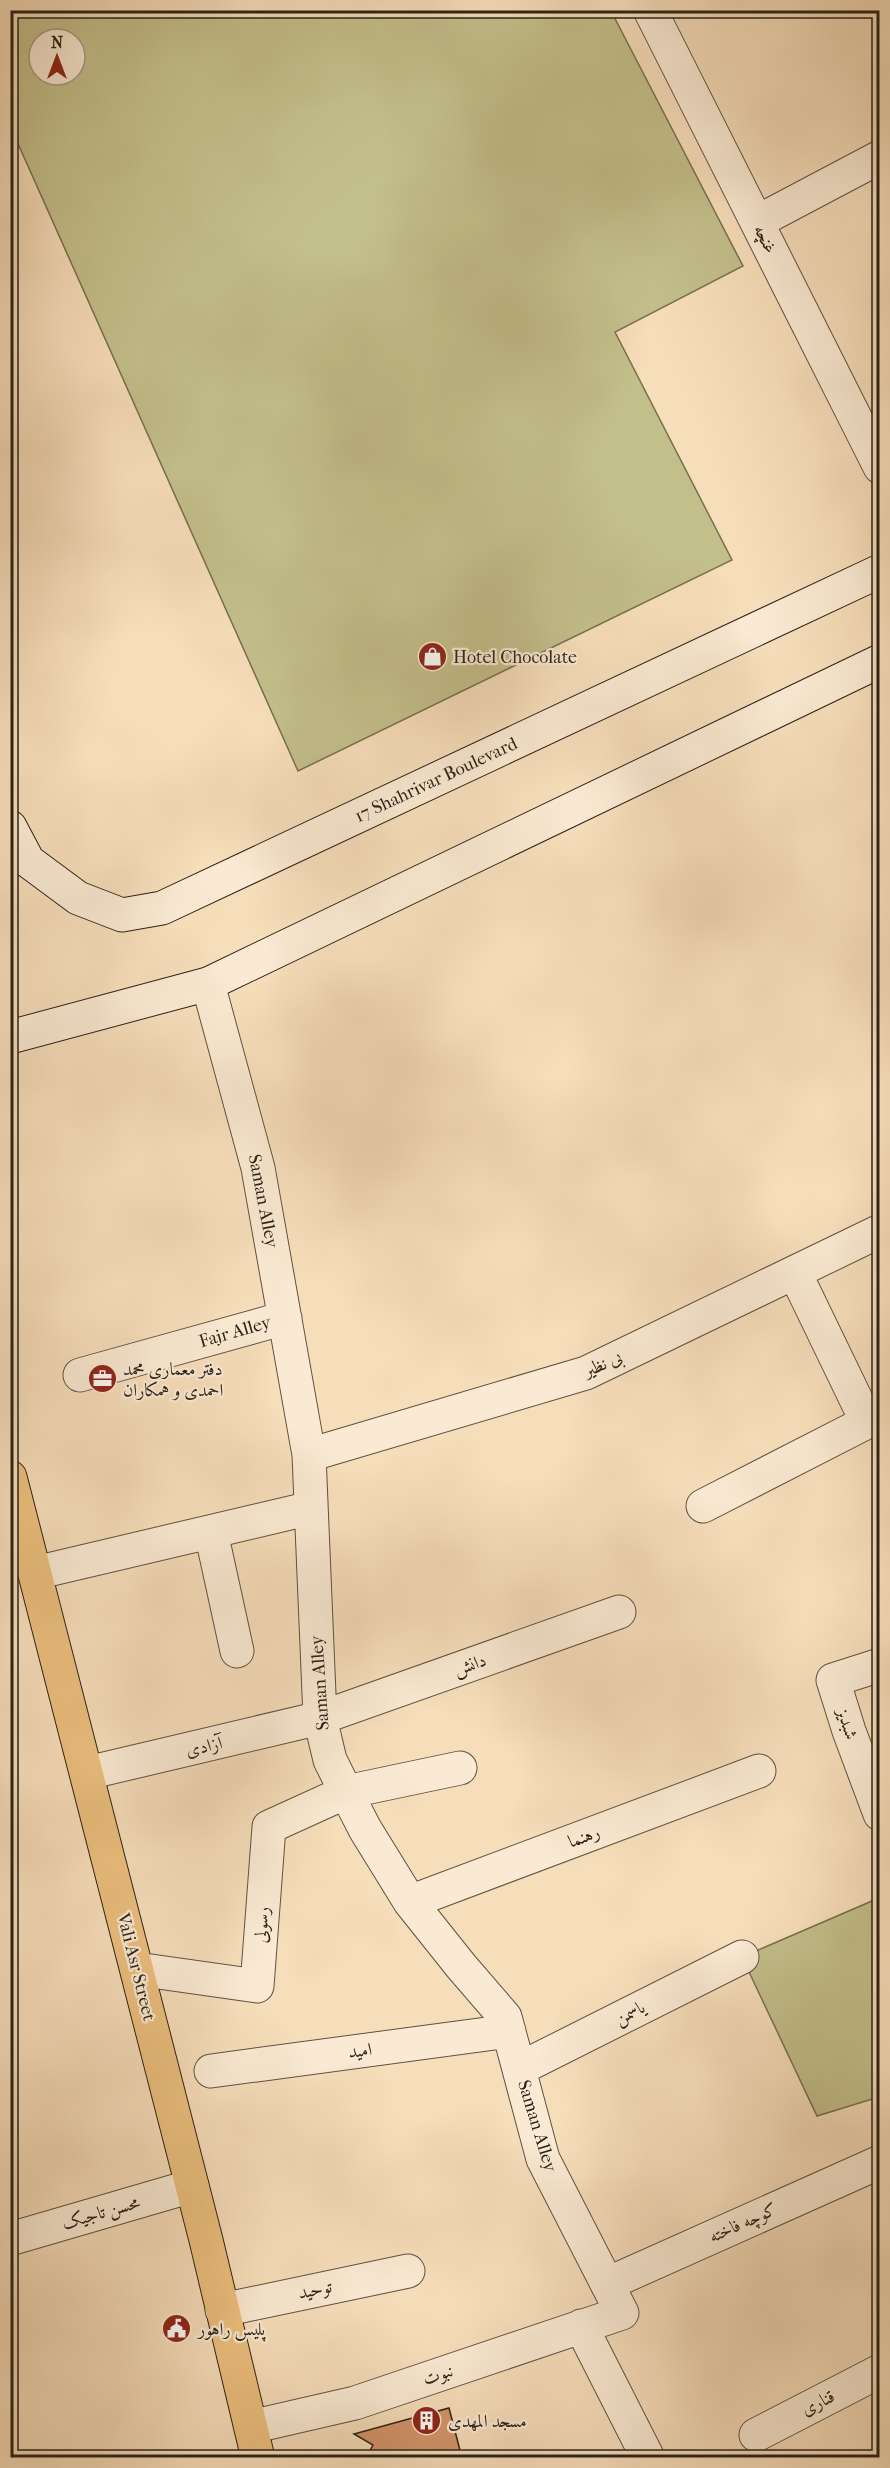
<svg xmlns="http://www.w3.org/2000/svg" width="890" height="2468" font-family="'IM FELL French Canon',Amiri,serif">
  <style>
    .green { fill: #c3bf8b; stroke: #767052; stroke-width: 1.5; fill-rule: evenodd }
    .building { fill: #d3946a; stroke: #2a2218; stroke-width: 1.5 }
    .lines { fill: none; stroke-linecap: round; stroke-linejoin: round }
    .street-casing { stroke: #5d5141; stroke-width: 35 }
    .secondary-casing { stroke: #2a2218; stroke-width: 35 }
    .primary-casing { stroke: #2a2218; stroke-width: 35 }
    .street { stroke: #faead3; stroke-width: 33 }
    .secondary { stroke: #faead3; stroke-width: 33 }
    .primary { stroke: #ecbf7e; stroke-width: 33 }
    .labels { text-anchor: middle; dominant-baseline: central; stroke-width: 4.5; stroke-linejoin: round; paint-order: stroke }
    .street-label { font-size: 18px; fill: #2a2218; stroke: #faead3 }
    .poi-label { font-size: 18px; fill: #2a2218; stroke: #faead3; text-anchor: start }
  </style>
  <rect width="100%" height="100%" fill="#f7debb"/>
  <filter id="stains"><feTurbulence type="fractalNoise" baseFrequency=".00333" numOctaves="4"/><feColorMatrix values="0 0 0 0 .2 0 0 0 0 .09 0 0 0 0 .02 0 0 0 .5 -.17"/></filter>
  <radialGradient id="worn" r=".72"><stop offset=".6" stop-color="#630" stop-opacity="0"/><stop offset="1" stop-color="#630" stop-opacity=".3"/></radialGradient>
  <!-- green -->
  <path class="green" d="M10 11H611L743 266 615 332 732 560 298 771 11 128ZM39 39H75V75H39Z
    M879 1898V2097L817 2116 742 1957Z"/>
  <!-- building -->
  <path class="building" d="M449 2408 462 2458H366L373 2445 354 2434Z"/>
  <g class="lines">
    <defs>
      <path id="street" d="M650 10 880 467
        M757 222 880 157
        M208 984 258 1168 309 1455 320 1718 330 1760 346 1792 365 1829 410 1902 461 1966 505 2017 543 2159 622 2313 355 2403 251 2427
        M80 1375 285 1318
        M309 1455 586 1373 880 1231
        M703 1506 867 1422 795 1273
        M211 1532 237 1651
        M35 1573 311 1508
        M880 1665 833 1680 849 1731 880 1814
        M87 1773 320 1718 619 1612
        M410 1902 759 1771
        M137 1969 257 1986 269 1827 346 1792 460 1768
        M519 2069 742 1957
        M211 2071 509 2031
        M10 2239 192 2186
        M607 2284 880 2162
        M222 2310 408 2271
        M581 2326 648 2458
        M756 2435 880 2371"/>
      <path id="secondary" d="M10 827 28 861 78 898 122 915 162 908 880 571
        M10 1037 208 984 880 661"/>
      <path id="primary" d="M10 1477 206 2240 258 2458"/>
    </defs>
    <!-- street casing -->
    <use href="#street" class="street-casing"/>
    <!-- secondary casing -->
    <use href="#secondary" class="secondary-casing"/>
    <!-- primary casing -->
    <use href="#primary" class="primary-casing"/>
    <!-- street -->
    <use href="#street" class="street"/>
    <!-- secondary -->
    <use href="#secondary" class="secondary"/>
    <!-- primary -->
    <use href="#primary" class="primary"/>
  </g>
  <!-- icons -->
  <defs>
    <symbol id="shop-disc" viewBox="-11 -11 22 22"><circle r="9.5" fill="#8f2418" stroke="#faead3"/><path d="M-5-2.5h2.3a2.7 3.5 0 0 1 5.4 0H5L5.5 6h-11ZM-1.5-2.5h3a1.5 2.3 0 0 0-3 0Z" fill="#fff"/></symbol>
    <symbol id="office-disc" viewBox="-11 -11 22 22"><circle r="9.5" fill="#8f2418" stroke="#faead3"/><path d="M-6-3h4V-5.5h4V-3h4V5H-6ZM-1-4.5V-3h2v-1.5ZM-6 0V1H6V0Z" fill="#fff"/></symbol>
    <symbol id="civic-disc" viewBox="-11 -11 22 22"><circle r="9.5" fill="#8f2418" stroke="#faead3"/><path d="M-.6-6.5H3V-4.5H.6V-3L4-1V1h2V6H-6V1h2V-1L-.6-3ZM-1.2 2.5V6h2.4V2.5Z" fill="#fff"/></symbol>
    <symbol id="building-disc" viewBox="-11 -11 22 22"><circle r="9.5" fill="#8f2418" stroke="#faead3"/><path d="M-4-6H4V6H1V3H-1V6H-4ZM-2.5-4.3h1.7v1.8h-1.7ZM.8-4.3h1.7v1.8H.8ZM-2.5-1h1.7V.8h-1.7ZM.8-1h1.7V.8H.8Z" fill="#fff"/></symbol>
  </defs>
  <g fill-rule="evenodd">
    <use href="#shop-disc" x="416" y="640" width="33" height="33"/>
    <use href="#office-disc" x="86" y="1362" width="33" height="33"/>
    <use href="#civic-disc" x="160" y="2312" width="33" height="33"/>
    <use href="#building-disc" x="410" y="2404" width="33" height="33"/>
  </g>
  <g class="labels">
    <!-- street labels -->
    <g class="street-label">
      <text transform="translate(765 239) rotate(63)">غنچه</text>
      <text transform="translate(436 780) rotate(-25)">17 Shahrivar Boulevard</text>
      <text transform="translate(263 1201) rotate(79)">Saman Alley</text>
      <text transform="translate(235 1332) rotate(-16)">Fajr Alley</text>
      <text transform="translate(603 1364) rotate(-24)">بی نظیر</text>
      <text transform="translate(470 1665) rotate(-19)">دانش</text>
      <text transform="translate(320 1683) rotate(-94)">Saman Alley</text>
      <text transform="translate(847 1724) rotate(72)">شبدیز</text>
      <text transform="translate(204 1747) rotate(-13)">آزادی</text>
      <text transform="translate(584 1837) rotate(-20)">رهنما</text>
      <text transform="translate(262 1925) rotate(-86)">رسولی</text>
      <text transform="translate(136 1967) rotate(76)">Vali Asr Street</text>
      <text transform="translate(630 2013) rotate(-27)">یاسمن</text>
      <text transform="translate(360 2051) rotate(-8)">امید</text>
      <text transform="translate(537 2126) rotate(73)">Saman Alley</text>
      <text transform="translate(101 2213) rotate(-16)">محسن تاجیک</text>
      <text transform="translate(743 2223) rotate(-24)">کوچه فاخته</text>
      <text transform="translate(315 2290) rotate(-12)">توحید</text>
      <text transform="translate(438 2375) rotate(-19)">نبوت</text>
      <text transform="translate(818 2403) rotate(-27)">قناری</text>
    </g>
    <!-- poi labels -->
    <g class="poi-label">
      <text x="453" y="657">Hotel Chocolate</text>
      <text x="123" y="1369">دفتر معماری محمد<tspan x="123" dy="21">احمدی و همکاران</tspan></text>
      <text x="198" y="2329">پلیس راهور</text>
      <text x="448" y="2421">مسجد المهدی</text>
    </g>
  </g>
  <!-- margin -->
  <rect width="890" height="2468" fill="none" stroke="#f7debb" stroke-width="36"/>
  <rect x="12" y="12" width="866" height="2444" fill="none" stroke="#2a2218" stroke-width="3"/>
  <rect x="18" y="18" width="854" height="2432" fill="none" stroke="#2a2218" stroke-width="1.5"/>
  <!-- north arrow -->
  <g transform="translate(57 57)"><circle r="28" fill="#faead3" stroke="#a79a88" stroke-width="1.5"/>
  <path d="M0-4.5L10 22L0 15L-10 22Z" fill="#8f2418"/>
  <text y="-9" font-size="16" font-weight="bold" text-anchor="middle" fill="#2a2218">N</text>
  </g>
  <rect width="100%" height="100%" filter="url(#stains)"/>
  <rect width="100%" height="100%" fill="url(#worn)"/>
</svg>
